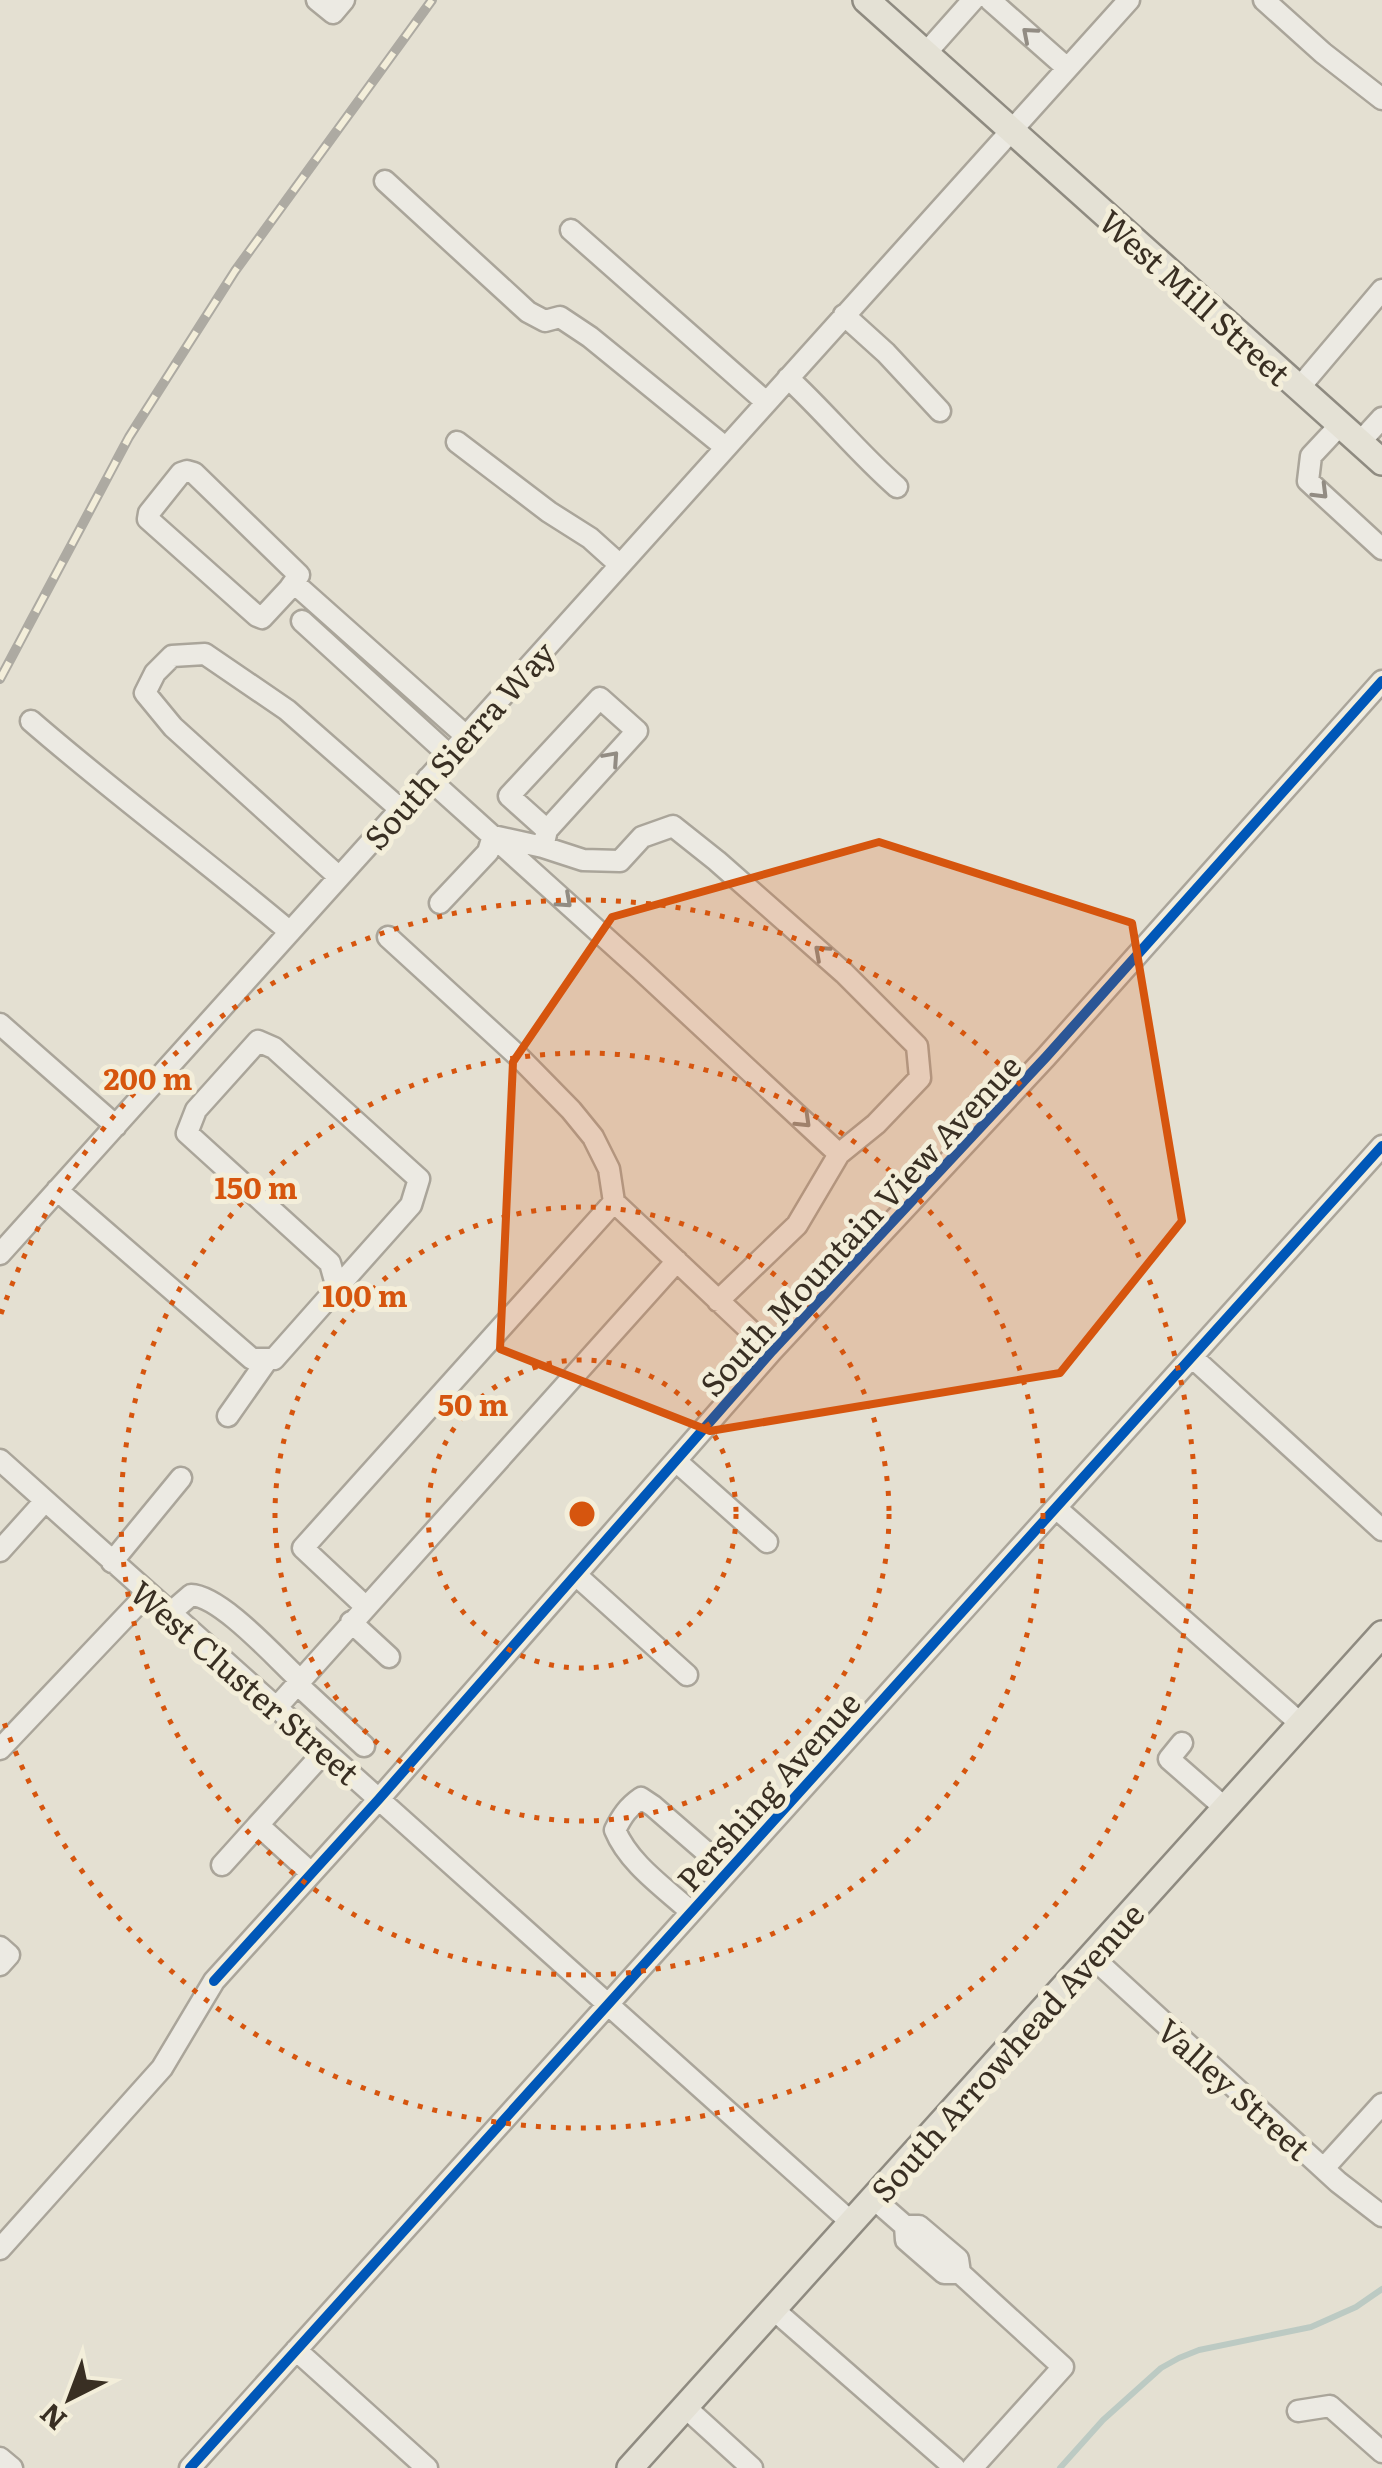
<svg xmlns="http://www.w3.org/2000/svg" width="1382" height="2468" font-family="Literata,serif">
  <style>
    .lines { fill: none; stroke-linecap: round; stroke-linejoin: round }
    .stream { stroke: #bccac3; stroke-width: 6 }
    .minor-casing { stroke: #aaa59a; stroke-width: 25 }
    .major-casing { stroke: #8f8b81; stroke-width: 30 }
    .minor { stroke: #eceae3; stroke-width: 20 }
    .major { stroke: #e4e1d5; stroke-width: 25 }
    .rail-casing { stroke: #adaaa2; stroke-width: 10 }
    .rail { stroke: #f3eeda; stroke-width: 6; stroke-dasharray: 19; stroke-linecap: butt }
    .cycleway-casing { stroke: #f3eeda; stroke-width: 16 }
    .cycleway { stroke: #0057b8; stroke-width: 10 }
    .oneway { stroke: #928c83 }
    .marked { fill: #d6550e; fill-opacity: 0.2; stroke: #d6550e; stroke-width: 8; stroke-linejoin: round }
    .ring { fill: none; stroke: #d6550e; stroke-width: 5; stroke-dasharray: 5 10 }
    .labels { text-anchor: middle; dominant-baseline: central; stroke-width: 10; stroke-linejoin: round; paint-order: stroke }
    .street-label { font-size: 32px; fill: #392f23; stroke: #f3eeda }
    .centre { fill: #d6550e; stroke: #f3eeda; stroke-width: 5 }
    .ring-label { font-size: 30px; text-anchor: middle; font-weight: bold; fill: #d6550e; stroke: #f3eeda; stroke-width: 10; stroke-linejoin: round; paint-order: stroke }
  </style>
  <rect width="100%" height="100%" fill="#e4e0d2"/>
  <g class="lines">
    <!-- stream -->
    <path class="stream" d="M1060 2468 1103 2420 1161 2368 1179 2358 1199 2350 1311 2327 1356 2307 1382 2289"/>
    <defs>
      <path id="minor" d="M317 0 333 13 344 0
        M990 0 1067 68
        M1264 0 1323 53 1382 99
        M925 54 973 0
        M385 181 528 312 545 321 560 317 590 337 725 447
        M571 230 766 402
        M844 315 886 353 940 411
        M788 378C826 413 858 453 897 487
        M1299 388 1382 290
        M1340 425 1311 456 1308 481 1382 549
        M457 442 549 512 590 538 620 565
        M1360 442 1382 418
        M187 471 194 473 299 575 289 589 262 618 257 616 148 519 149 513 181 473Z
        M294 583 466 736
        M302 621 449 755
        M31 721C115 794 205 860 290 932
        M428 778 640 969 839 1154 876 1124 920 1078 917 1046 844 973 717 861 673 826 642 837 620 861 583 860 543 847 493 836
        M543 847 547 830 637 731 600 698 509 796 547 830
        M339 877 173 727 145 693 155 673 172 656 205 654 287 710 400 809
        M440 903 488 852 493 836
        M388 937 517 1055 571 1110 593 1137 609 1169 614 1202 772 1351
        M0 1024 116 1126
        M57 1190 252 1359H274L337 1288 330 1263 187 1133 196 1110 258 1041 274 1048 419 1179 411 1205 337 1288
        M0 1254 1129 0
        M718 1301 797 1225 839 1154
        M1192 1357 1382 1530
        M228 1416 268 1359
        M0 1460C282 1716 569 1966 851 2222
        M676 1461 767 1542
        M1056 1508 1301 1724
        M0 1551 45 1501
        M112 1562 181 1478
        M576 1575 687 1675
        M366 1607 303 1548 614 1202
        M169 1614 191 1595C221 1596 276 1658 300 1680
        M351 1622 389 1657
        M297 1684 364 1746
        M276 1708 677 1261
        M1182 1743 1169 1759 1225 1808
        M0 1749 147 1594
        M222 1865 258 1825
        M311 1873 258 1825 325 1751
        M691 1912C665 1888 629 1864 615 1830 622 1816 628 1807 641 1798L653 1806 728 1871
        M0 1947 9 1955 0 1965
        M1091 1956 1338 2182 1382 2216
        M1324 2168 1382 2104
        M873 2198 905 2226H919L958 2259 960 2273H944L906 2240 905 2226
        M0 2249 162 2068 214 1981 379 1799 772 1351 1046 1057 1382 681
        M960 2273 1063 2367 972 2468
        M773 2309 955 2468
        M296 2350 427 2468
        M685 2407 752 2468
        M1298 2411 1330 2406 1382 2452
        M0 2458 12 2468
        M190 2468 1382 1146"/>
      <path id="major" d="M866 0 1382 462
        M630 2468 1382 1634"/>
    </defs>
    <!-- minor casing -->
    <use href="#minor" class="minor-casing"/>
    <!-- major casing -->
    <use href="#major" class="major-casing"/>
    <!-- minor -->
    <use href="#minor" class="minor"/>
    <!-- major -->
    <use href="#major" class="major"/>
    <defs>
      <path id="rail" d="M0 679 129 437 235 271 432 0"/>
    </defs>
    <!-- rail casing -->
    <use href="#rail" class="rail-casing"/>
    <!-- rail -->
    <use href="#rail" class="rail"/>
    <defs>
      <path id="cycleway" d="M214 1981 379 1799 772 1351 1046 1057 1382 681
        M190 2468 1382 1146"/>
    </defs>
    <!-- cycleway casing -->
    <use href="#cycleway" class="cycleway-casing"/>
    <!-- cycleway -->
    <use href="#cycleway" class="cycleway"/>
  </g>
  <!-- one-way arrows -->
  <defs><path id="oneway-chevron" d="M-2-3.5L2.5 0L-2 3.5" fill="none" stroke-width="1.6" stroke-linecap="round" stroke-linejoin="round" transform="scale(2.5)"/></defs>
  <g class="oneway">
    <use href="#oneway-chevron" transform="translate(1029 34) rotate(-139)"/>
    <use href="#oneway-chevron" transform="translate(1321 492) rotate(45)"/>
    <use href="#oneway-chevron" transform="translate(612 758) rotate(-48)"/>
    <use href="#oneway-chevron" transform="translate(565 901) rotate(42)"/>
    <use href="#oneway-chevron" transform="translate(821 952) rotate(-138)"/>
    <use href="#oneway-chevron" transform="translate(804 1121) rotate(44)"/>
  </g>
  <!-- marked area -->
  <path class="marked" d="M879 842 1132 923 1182 1221 1060 1373 710 1431 500 1349 513 1062 612 917Z"/>
  <!-- distance rings -->
  <g class="ring">
    <circle cx="582" cy="1514" r="154"/>
    <circle cx="582" cy="1514" r="307"/>
    <circle cx="582" cy="1514" r="461"/>
    <path d="M1 1314A614 614 0 1 1 1 1714"/>
  </g>
  <g class="labels">
    <!-- street labels -->
    <g class="street-label">
      <text transform="translate(1196 296) rotate(42)">West Mill Street</text>
      <text transform="translate(458 744) rotate(-48)">South Sierra Way</text>
      <text transform="translate(859 1224) rotate(-47)">South Mountain View Avenue</text>
      <text transform="translate(246 1681) rotate(41)">West Cluster Street</text>
      <text transform="translate(767 1790) rotate(-48)">Pershing Avenue</text>
      <text transform="translate(1006 2051) rotate(-48)">South Arrowhead Avenue</text>
      <text transform="translate(1235 2088) rotate(42)">Valley Street</text>
    </g>
  </g>
  <circle cx="582" cy="1514" r="15" class="centre"/>
  <g class="ring-label">
    <text x="148" y="1090">200 m</text>
    <text x="256" y="1199">150 m</text>
    <text x="365" y="1307">100 m</text>
    <text x="473" y="1416">50 m</text>
  </g>
  <!-- north arrow -->
  <g transform="translate(70 2398) rotate(222)" stroke="#f3eeda" stroke-width="8" paint-order="stroke">
  <path d="M0-8L18 38L0 25L-18 38Z" fill="#392f23"/>
  <text y="-15" font-size="28" font-weight="bold" text-anchor="middle" fill="#392f23">N</text>
  </g>
</svg>
